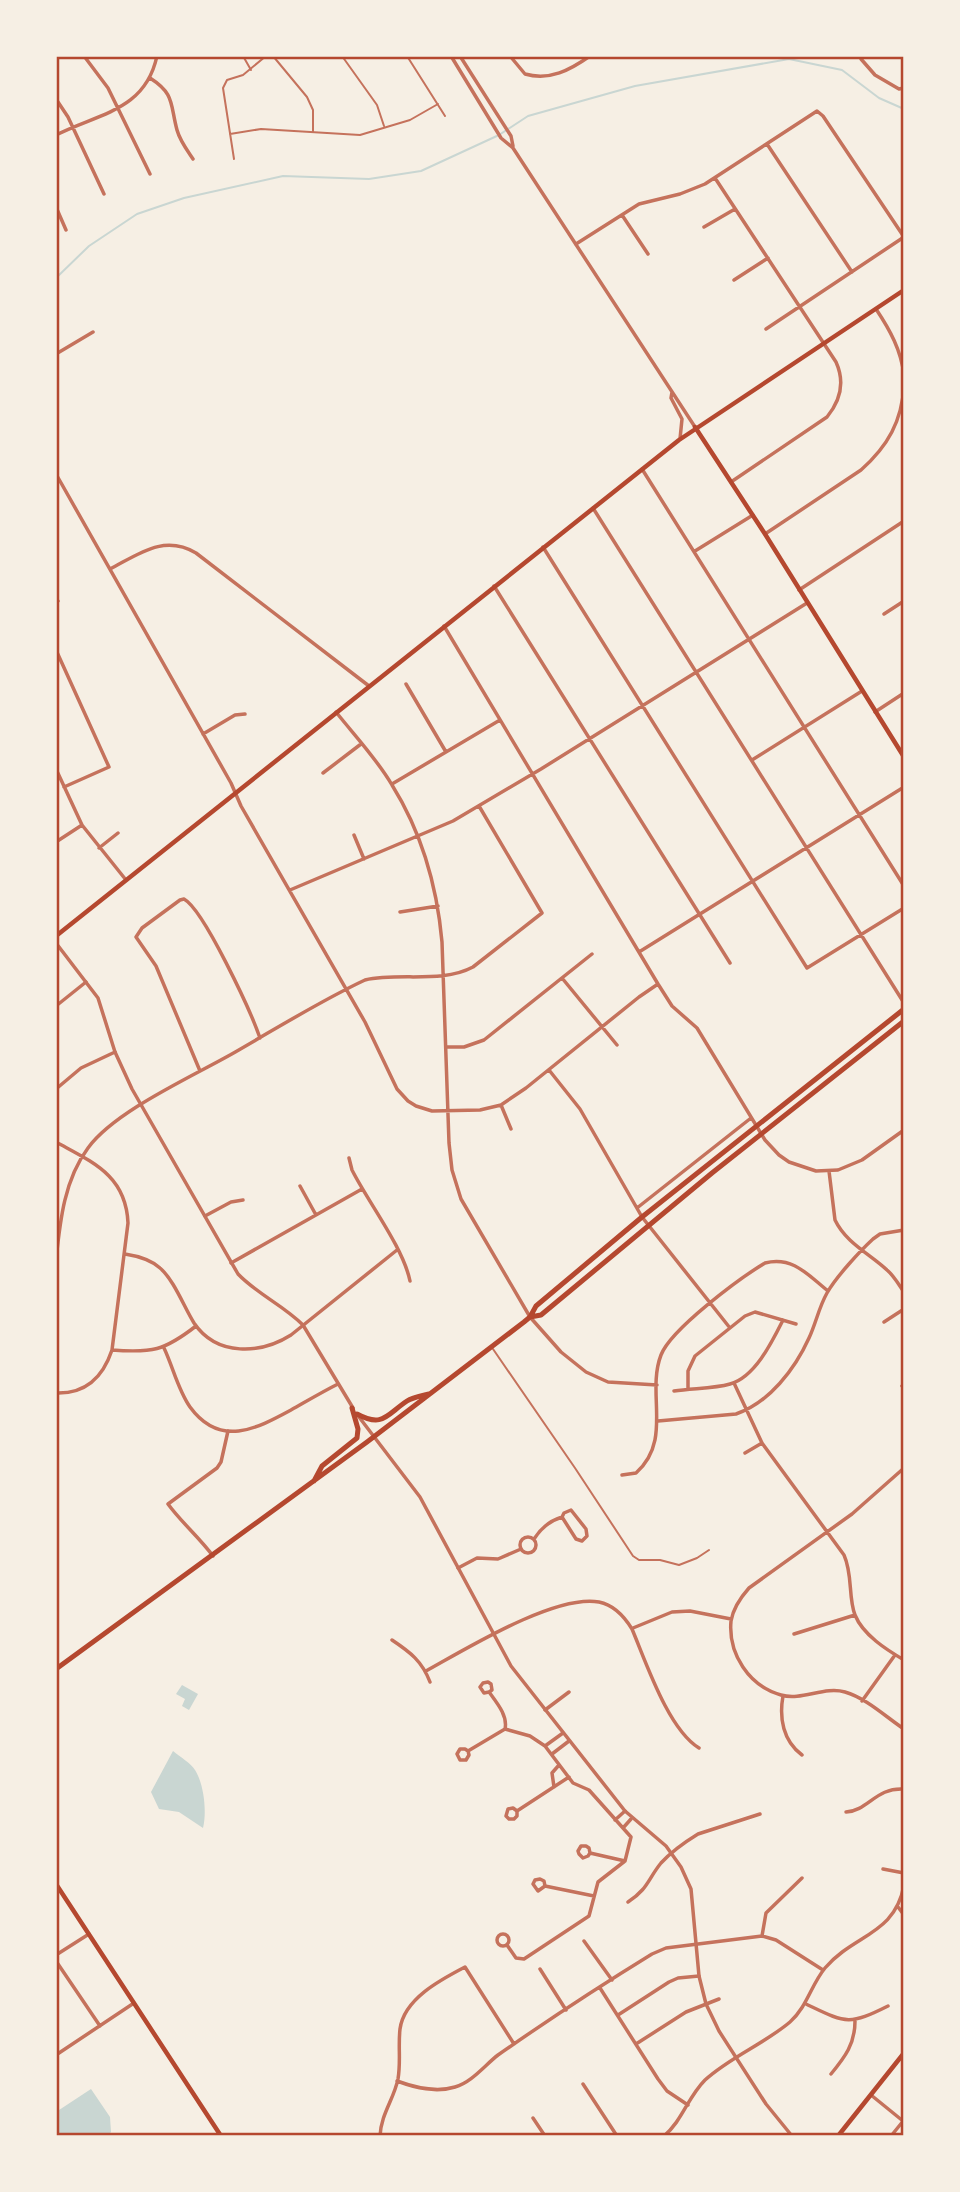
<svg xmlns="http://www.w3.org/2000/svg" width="960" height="2192" font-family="Inter,sans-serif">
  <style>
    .water { fill: #c9d6d2 }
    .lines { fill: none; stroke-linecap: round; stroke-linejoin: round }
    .stream { stroke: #c9d6d2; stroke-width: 2 }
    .service { stroke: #c5725c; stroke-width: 2 }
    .minor { stroke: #c5725c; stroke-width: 3.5 }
    .tertiary { stroke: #c5725c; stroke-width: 3.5 }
    .secondary { stroke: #b5482f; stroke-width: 4.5 }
    .primary { stroke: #b5482f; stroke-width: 5 }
    .neatline { fill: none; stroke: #b5482f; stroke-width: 2.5 }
  </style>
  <rect width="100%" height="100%" fill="#f6efe4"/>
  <!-- water -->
  <path class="water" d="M182 1685 198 1694 189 1710 182 1706 185 1699 176 1694Z
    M173 1751C180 1757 191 1763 195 1770 204 1784 207 1812 203 1828L179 1812 159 1809 151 1792Z
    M91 2089 110 2117 111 2132 108 2136H56V2112Z"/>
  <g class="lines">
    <!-- stream -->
    <path class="stream" d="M56 278 89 246 137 214 184 198 283 176 369 179 421 171 499 135 528 116 635 86 789 59 842 70 879 98 904 109"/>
    <!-- service -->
    <path class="service" d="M243 56 251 70
      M273 56 307 97 313 110V132
      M342 56 377 105 384 126
      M407 56 445 116
      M230 134 261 129 360 135 410 120 438 104
      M234 159 223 88 227 80 243 75 266 56
      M493 1349 575 1468 633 1556 639 1560H660L679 1565 697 1558 709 1550"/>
    <!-- minor -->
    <path class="minor" d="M84 56 108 88 150 174
      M510 56 525 74C550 81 570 70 590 56
      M861 56V59L875 75 899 89 904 88
      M150 78C175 94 170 104 177 130 180 141 187 150 193 159
      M56 99 68 117 104 194
      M56 135C99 113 145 111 157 56
      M767 144 852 272
      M715 178 836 362C845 382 841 400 827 417L731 482
      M56 207 66 230
      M622 215 648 254
      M704 227 735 209
      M576 244 639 204 680 194 705 184 817 111 823 116 904 237
      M734 280 768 258
      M876 309C890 330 901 350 904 375
      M766 329 904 237
      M56 354 93 332
      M642 469 904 886
      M56 474 231 783 241 806 365 1022 397 1089 408 1101 416 1106 432 1111 480 1110 501 1105 526 1088 639 997 658 984
      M593 508 904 1003
      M765 534 861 470C888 446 902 421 904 385
      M543 547 807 968 904 908
      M695 551 753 515
      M110 569C139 554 164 534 196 553L369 686
      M494 586 730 963
      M799 590 904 521
      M56 602 58 601
      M884 614 904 601
      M444 626 658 984 672 1006 697 1028 765 1140 779 1155 789 1162 816 1171 838 1170 862 1160 904 1130
      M56 650 109 767 64 787
      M406 684 446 752
      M336 712C355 736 377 759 392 785 422 833 437 886 442 942L449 1143 452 1170 461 1199 530 1317 561 1352 586 1372 608 1382 657 1385
      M875 712 904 693
      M203 734 235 715 245 714
      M752 760 862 691
      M56 769 82 825 126 880
      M323 773 361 744
      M392 784 500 720
      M354 835 364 859
      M56 842 82 825
      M99 848 118 833
      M290 890 453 821 541 769 807 603
      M400 912 438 906
      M639 952 904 787
      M562 978 617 1045
      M56 1006 86 982
      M447 1047H464L484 1040 592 954
      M549 1070 580 1109 642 1217 730 1328
      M200 1071 156 966 136 937 142 928 180 900 184 899C204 910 251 1012 260 1038
      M56 1089 81 1068 115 1052
      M501 1105 511 1129
      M56 1142C92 1162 126 1175 128 1223L112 1350C103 1377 85 1394 56 1393
      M349 1158 352 1170C368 1202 403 1247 410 1281
      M829 1171 835 1220C846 1243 870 1254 887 1270 894 1276 899 1285 904 1292
      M300 1186 316 1215
      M637 1208 751 1118
      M205 1216 231 1202 243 1200
      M125 1254C138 1256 150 1259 160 1268 174 1280 184 1307 194 1323 217 1357 261 1354 291 1335L397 1250
      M56 1260C60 1222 64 1180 88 1148 114 1112 189 1078 230 1055 274 1030 318 1002 365 980 400 972 441 984 473 967L542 913 479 806
      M231 1263 362 1189
      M884 1322 904 1309
      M164 1348C173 1367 178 1390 190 1407 220 1448 256 1429 291 1410 307 1401 322 1392 338 1384
      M112 1350C152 1353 164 1351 196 1326
      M734 1383 762 1443 844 1555C853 1575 848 1597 855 1615 863 1635 887 1650 904 1660
      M902 1386 904 1385
      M688 1389V1371L695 1356 745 1316 755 1312 796 1324
      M674 1391C692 1388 713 1389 730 1384 755 1377 772 1342 783 1320
      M658 1421 736 1414C769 1403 795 1369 809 1338 816 1323 819 1307 827 1293 836 1277 860 1251 873 1239L880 1234 904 1230
      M745 1453 762 1443
      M904 1468 852 1514 749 1588C741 1597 733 1609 731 1621 728 1654 749 1686 781 1695 802 1701 824 1686 845 1692 866 1698 886 1717 904 1729
      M622 1475 636 1473C673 1440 646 1394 661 1355 671 1329 740 1278 765 1263 793 1256 808 1275 828 1291
      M571 1510 586 1529 587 1536 582 1541 576 1539 562 1517 564 1513Z
      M520 1545a8 8 0 1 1 16 0a8 8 0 1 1-16 0Z
      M534 1539C541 1528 549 1521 562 1517
      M213 1556C199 1537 181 1522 168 1504L217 1468 221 1462 228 1431
      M458 1568 477 1558 498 1559 521 1549
      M633 1628 672 1612 690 1611 731 1619
      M794 1634 855 1615
      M392 1640C410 1652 422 1661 430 1682
      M426 1671C466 1649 555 1594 599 1602 614 1605 624 1616 632 1629 646 1662 668 1729 699 1748
      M489 1692 492 1690 491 1684 488 1682 483 1683 480 1687 484 1693 489 1692C497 1703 508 1716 505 1729
      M783 1696C779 1718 783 1741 802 1755
      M862 1701 895 1655
      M545 1710 569 1692
      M545 1746 563 1733
      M468 1751 469 1755 466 1760H460L457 1754 460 1749H465L468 1751 505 1729 530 1736 545 1746 573 1783 589 1790 631 1837 625 1861 598 1882 589 1916 524 1959 516 1958 507 1945
      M552 1754 569 1741
      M554 1787 552 1773 559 1765
      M517 1811 513 1808 508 1809 506 1816 509 1819H514L517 1816V1811L569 1777
      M846 1812C868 1811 876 1787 904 1789
      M615 1820 625 1811
      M623 1828 631 1819
      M590 1853 588 1856 583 1858 579 1854 578 1851 581 1846H586L589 1848 590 1853 625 1861
      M883 1869 904 1873
      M545 1886 544 1881 540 1879 535 1880 533 1884 538 1891 545 1886 594 1896
      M628 1902C648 1889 648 1879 661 1863 672 1851 685 1842 698 1834L760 1814
      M898 1907 904 1915
      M497 1940a6 6 0 1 1 12 0a6 6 0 1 1-12 0Z
      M762 1936 766 1913 802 1878
      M584 1941 612 1980
      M56 1955 89 1934
      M56 1961 100 2026
      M540 1969 566 2010
      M600 1988 658 2079 667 2091 688 2105
      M806 2004C846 2023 848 2026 888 2006
      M618 2015 669 1982 678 1978 699 1976
      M636 2044 686 2012 719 1999
      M56 2055 134 2003
      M831 2074C845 2057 855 2044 855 2021
      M397 2081C416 2088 436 2093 455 2087 472 2082 485 2065 498 2055 548 2020 600 1986 652 1954L666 1948 762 1936 776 1940 823 1970
      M583 2084 617 2136
      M871 2095 903 2121
      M533 2118 545 2136
      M380 2136C381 2114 394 2099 398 2079 401 2062 398 2046 400 2029 404 1999 440 1980 465 1967L514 2044
      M664 2136C682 2121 688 2097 705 2080 730 2057 764 2044 790 2022 807 2007 811 1985 825 1968 854 1934 895 1935 904 1885
      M891 2136 904 2120"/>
    <!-- tertiary -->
    <path class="tertiary" d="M451 56 501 138 513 148 695 427
      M460 56 511 136 513 146
      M672 392 671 398 682 419 680 439
      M56 943 98 998 115 1052 132 1089 238 1274C257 1294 283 1305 303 1325L353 1408
      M359 1417 420 1497 511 1666 625 1811 666 1846 681 1867 691 1889 699 1976 706 2004 719 2031 766 2104 792 2136"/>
    <!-- secondary -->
    <path class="secondary" d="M695 427 765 534 904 757
      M56 936 679 440 904 290
      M56 1884 221 2136
      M838 2136 904 2053"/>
    <!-- primary -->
    <path class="primary" d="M530 1317 541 1315 712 1173 904 1021
      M357 1414C383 1428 386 1415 407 1401 413 1397 421 1396 429 1394
      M314 1481 322 1466 357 1438 358 1429 352 1408
      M56 1669 367 1442 524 1322 530 1317 536 1306 642 1217 904 1009"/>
  </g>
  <!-- border -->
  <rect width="960" height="2192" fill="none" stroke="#f6efe4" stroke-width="116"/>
  <rect x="58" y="58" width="844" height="2076" class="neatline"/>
</svg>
